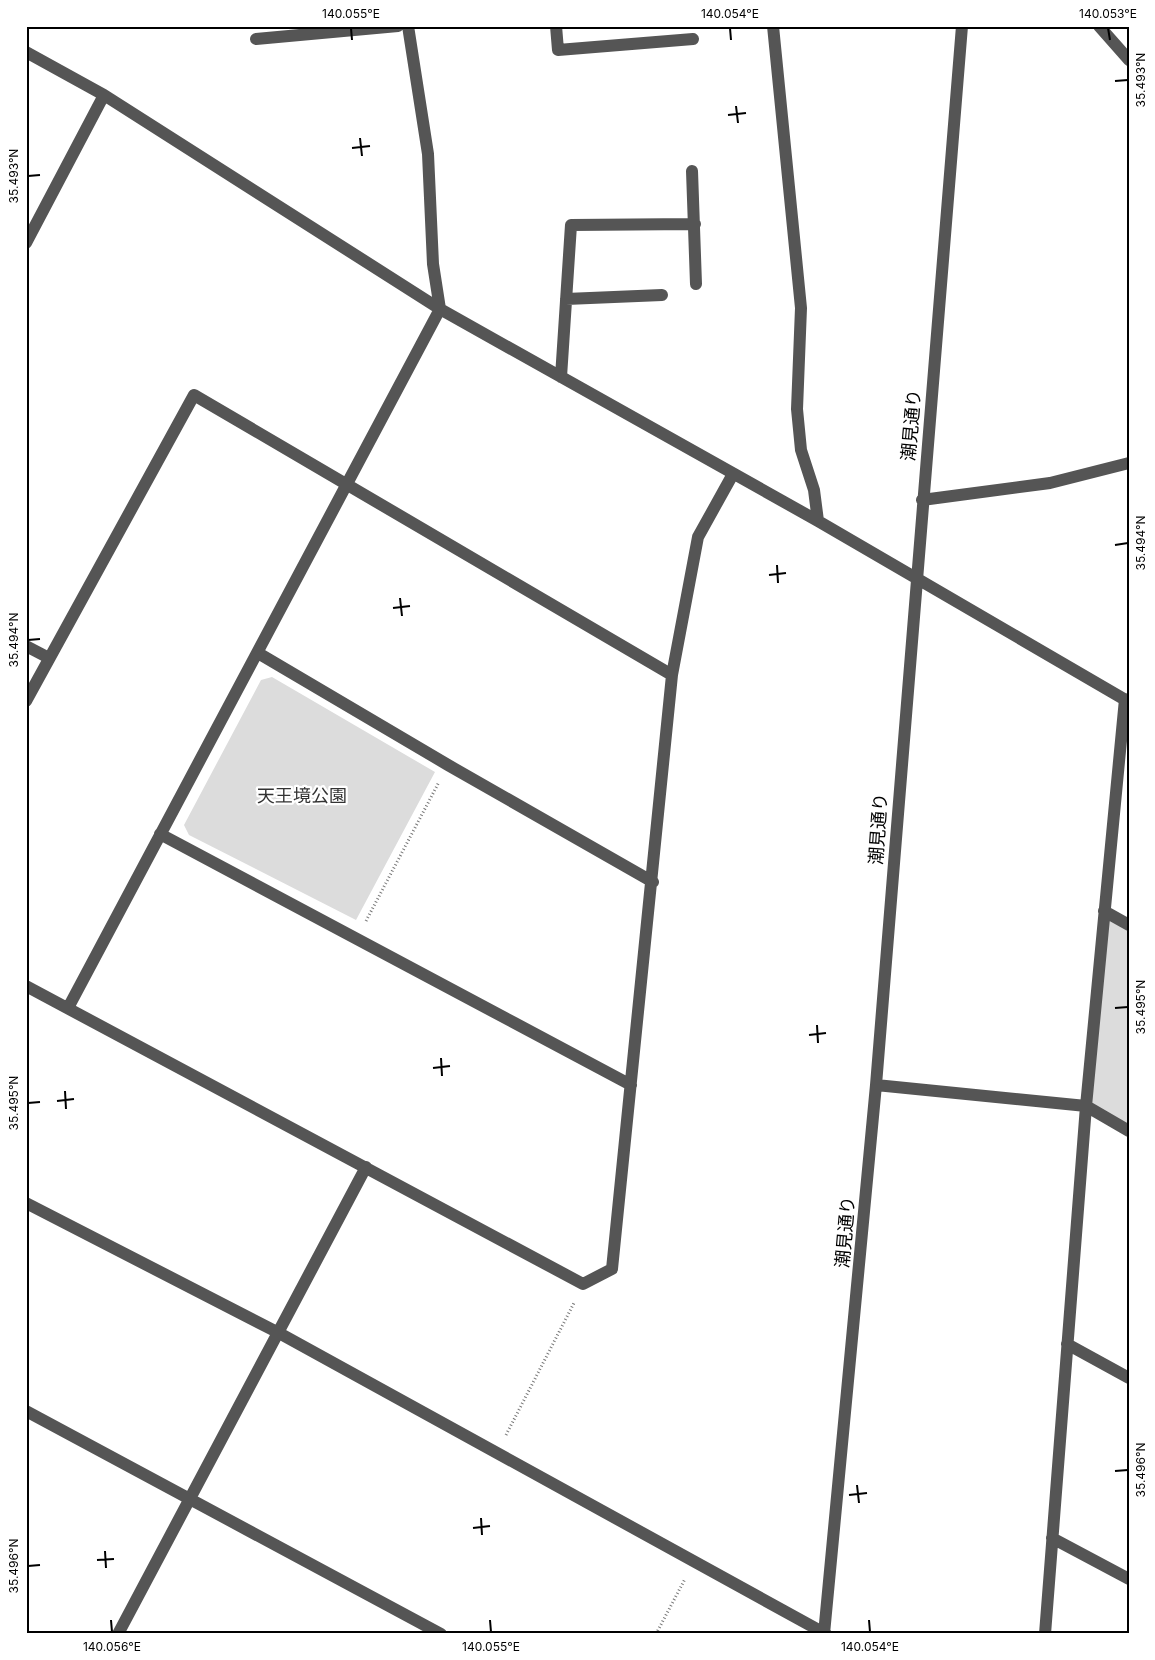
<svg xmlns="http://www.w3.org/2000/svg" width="1155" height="1660" font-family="Inter,'Noto Sans JP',sans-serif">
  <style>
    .green { fill: #dcdcdc }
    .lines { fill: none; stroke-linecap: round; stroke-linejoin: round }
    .path { stroke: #777; stroke-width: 3; stroke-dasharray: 1 2.5; stroke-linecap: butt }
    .minor { stroke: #555; stroke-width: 12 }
    .ticks { fill: none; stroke: #000; stroke-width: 2 }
    .labels { text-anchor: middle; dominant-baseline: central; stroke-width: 4.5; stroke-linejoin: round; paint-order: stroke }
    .street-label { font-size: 18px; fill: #000; stroke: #fff }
    .park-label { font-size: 18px; fill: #333; stroke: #fff }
    .neatline { fill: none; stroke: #000; stroke-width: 2 }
    .ticks-label { font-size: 12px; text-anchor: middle; fill: #000 }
  </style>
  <rect width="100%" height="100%" fill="#fff"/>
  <!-- green -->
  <path class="green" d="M272 677 435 772 356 920 189 835 184 825 261 680Z
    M1104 911 1129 925V1131L1086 1106Z"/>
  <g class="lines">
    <!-- path -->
    <path class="path" d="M366 921 439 782
      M506 1435 574 1303
      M656 1634 685 1579"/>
    <!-- minor -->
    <path class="minor" d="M556 26 558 50 693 39
      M773 26 801 308 797 409 801 450 814 490 818 521
      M1099 26 1129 60
      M256 39 398 26
      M26 52 104 95 440 309 818 521 1129 702
      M692 171 696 284
      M26 243 104 95
      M566 299 662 295
      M561 377 571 225 695 224
      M922 500 1050 483 1129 463
      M26 646 49 658
      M258 653 448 765 653 882
      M26 701 194 395 672 675
      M160 834 631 1085
      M1104 911 1129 925
      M26 986 583 1284 612 1269 672 675 698 537 733 474
      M68 1008 440 309 433 264 428 154 408 26
      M876 1085 1086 1106 1129 1131
      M26 1203 279 1333 826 1634
      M1067 1344 1129 1378
      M26 1411 441 1634
      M1052 1538 1129 1579
      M118 1634 366 1167
      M824 1634 876 1085 962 26
      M1045 1634 1086 1106 1125 699"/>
  </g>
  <!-- ticks -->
  <path class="ticks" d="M351 28 352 40M730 28 731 40M1108 28 1110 40M1115 81 1128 80M736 106 738 123M728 115 746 113M360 138 362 156M352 148 370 146M28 176 40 175M1115 545 1128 543M777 565 778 583M769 575 786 573M400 598 402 616M393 608 410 606M28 640 40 639M1115 1008 1128 1007M817 1025 818 1043M809 1035 826 1033M441 1058 442 1076M433 1068 450 1066M65 1091 66 1109M57 1101 74 1099M28 1103 40 1102M1115 1471 1128 1470M857 1485 859 1503M849 1495 867 1493M481 1518 482 1535M473 1528 490 1526M105 1551 106 1568M97 1560 114 1559M28 1566 40 1565M111 1620 112 1632M490 1620 491 1632M869 1620 870 1632"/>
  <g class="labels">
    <!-- street labels -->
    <g class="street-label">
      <text transform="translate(911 425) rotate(-85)">潮見通り</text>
      <text transform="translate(878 829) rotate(-86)">潮見通り</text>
      <text transform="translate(845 1232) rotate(-85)">潮見通り</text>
    </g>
    <!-- park labels -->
    <g class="park-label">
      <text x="302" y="795">天王境公園</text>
    </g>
  </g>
  <!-- border -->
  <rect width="1155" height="1660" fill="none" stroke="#ffffff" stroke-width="55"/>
  <rect x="28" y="28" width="1100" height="1604" class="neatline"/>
  <g class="ticks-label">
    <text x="351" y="18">140.055°E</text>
    <text x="730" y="18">140.054°E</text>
    <text x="1108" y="18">140.053°E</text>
    <text transform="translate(1141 80) rotate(-90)" y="4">35.493°N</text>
    <text transform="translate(14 176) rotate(-90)" y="4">35.493°N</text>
    <text transform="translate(1141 543) rotate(-90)" y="4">35.494°N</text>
    <text transform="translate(14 640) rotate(-90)" y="4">35.494°N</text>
    <text transform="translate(1141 1007) rotate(-90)" y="4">35.495°N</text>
    <text transform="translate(14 1103) rotate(-90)" y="4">35.495°N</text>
    <text transform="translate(1141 1470) rotate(-90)" y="4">35.496°N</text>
    <text transform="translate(14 1566) rotate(-90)" y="4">35.496°N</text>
    <text x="112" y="1651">140.056°E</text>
    <text x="491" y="1651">140.055°E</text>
    <text x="870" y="1651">140.054°E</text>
  </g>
</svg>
